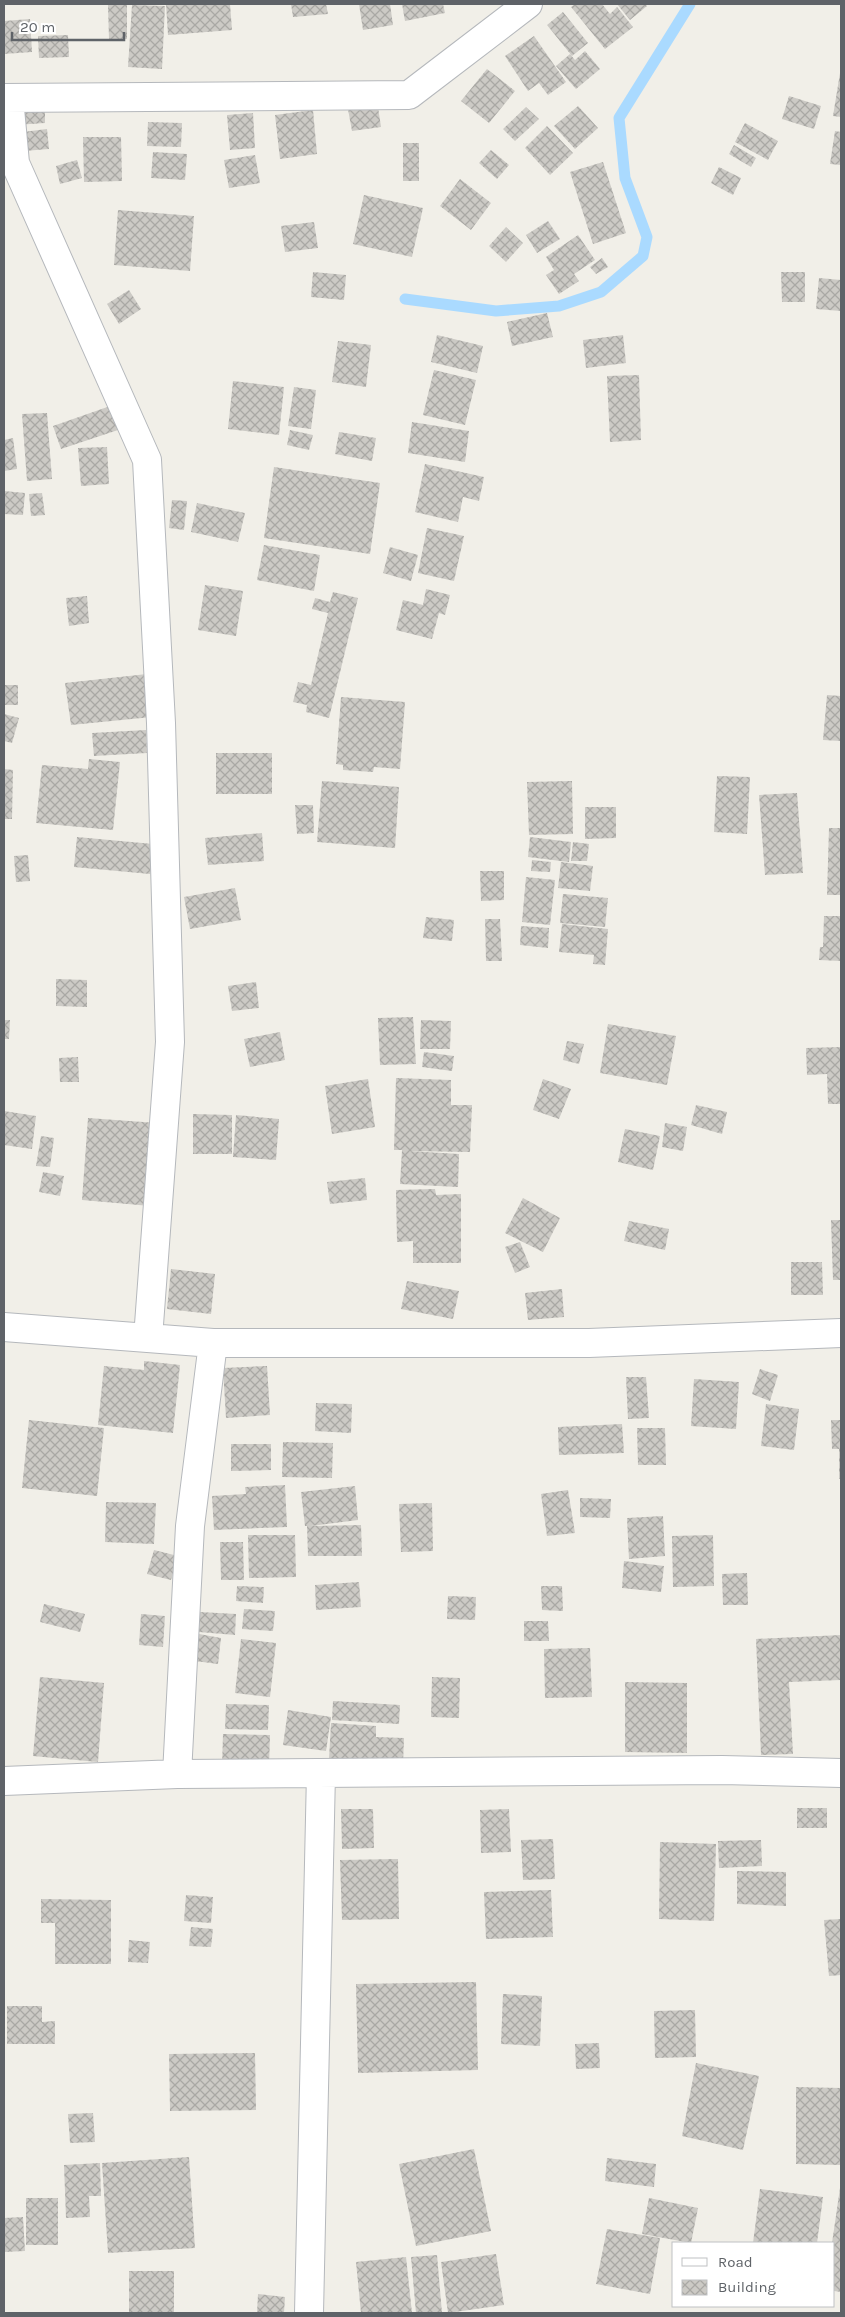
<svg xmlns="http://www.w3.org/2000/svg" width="845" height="2317" font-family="Karla,sans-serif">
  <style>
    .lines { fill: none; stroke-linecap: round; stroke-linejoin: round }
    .stream { stroke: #aadaff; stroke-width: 11 }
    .building { fill: url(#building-cross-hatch) }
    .minor-casing { stroke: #b5b8bc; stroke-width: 30 }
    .minor { stroke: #fff; stroke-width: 28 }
  </style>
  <defs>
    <pattern id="building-cross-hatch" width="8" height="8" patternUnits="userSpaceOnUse" patternTransform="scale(1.25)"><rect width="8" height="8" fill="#cccac5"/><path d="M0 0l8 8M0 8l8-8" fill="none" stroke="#a9a8a4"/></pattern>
  </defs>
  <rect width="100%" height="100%" fill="#f1efe8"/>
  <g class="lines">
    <!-- stream -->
    <path class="stream" d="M405 299 496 311 559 306 601 292 643 256 647 237 625 178 619 118 690 4"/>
  </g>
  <!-- building -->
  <path class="building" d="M166 4H230L232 30 168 35Z
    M291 4H326L328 14 293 17Z
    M359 4H390L393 25 363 30Z
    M402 4H443L445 13 405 21Z
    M575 4H602L610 14 617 7 633 27 605 49 571 7Z
    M617 4H645L647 6 630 20Z
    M108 5H127V39H109Z
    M132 5 165 6 162 69 128 67Z
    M563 12 588 43 572 56 547 25Z
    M30 19 32 52 4 54V21Z
    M68 35 69 57 39 58 38 36Z
    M534 36 566 82 548 95 539 83 528 91 505 56Z
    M585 51 600 69 576 89 556 66 570 54 575 60Z
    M487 69 515 91 489 123 461 101Z
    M840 73H841V117L833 116Z
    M789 96 821 106 814 129 782 119Z
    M377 100 381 127 352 131 347 104Z
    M578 106 598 128 575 149 554 126Z
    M526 107 539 119 515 141 503 129Z
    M45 109V123L16 125V110Z
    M313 110 317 154 280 159 275 115Z
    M253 113 255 148 230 150 227 115Z
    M148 122 182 123 181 147 147 146Z
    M745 123 778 141 768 160 735 142Z
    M547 126 573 153 550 175 525 148Z
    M47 129 49 149 24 151 23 132Z
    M835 131 841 132V165L830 164Z
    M83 137H121L122 181 84 182Z
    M403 143H419V181H403Z
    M734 145 756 158 751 167 729 154Z
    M491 150 509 165 497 179 479 163Z
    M153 152 187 154 185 180 151 178Z
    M255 155 260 183 229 188 224 160Z
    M77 160 82 178 60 184 56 166Z
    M603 162 626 233 593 244 570 172Z
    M719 167 741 178 733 195 711 183Z
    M460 179 491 203 471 230 440 206Z
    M364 195 423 208 412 257 353 244Z
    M118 210 194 216 190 271 114 265Z
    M548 221 560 239 537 253 526 235Z
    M314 222 318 248 285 252 281 226Z
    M506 227 523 243 506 262 489 246Z
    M578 235 595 260 574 274 579 281 559 294 546 275 554 270 546 257Z
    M602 258 608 267 596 274 590 267Z
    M313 272 346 275 344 300 311 297Z
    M781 272H805V302H782Z
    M819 278 841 280V311L816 309Z
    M129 290 141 309 119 324 107 304Z
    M547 313 553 337 512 346 507 322Z
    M437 335 483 346 477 373 431 362Z
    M623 335 626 363 586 368 583 340Z
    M338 341 371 345 366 387 332 382Z
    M434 370 476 380 465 425 423 415Z
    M639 375 641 440 610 442 607 376Z
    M233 381 284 387 279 435 228 429Z
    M294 387 316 390 311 429 288 426Z
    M116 404 124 428 61 449 53 426Z
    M47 413 52 479 27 481 22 414Z
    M412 422 469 431 465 462 408 453Z
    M290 430 313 435 309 450 287 445Z
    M339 432 376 438 372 461 335 454Z
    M13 438 17 469 4 471V440Z
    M107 447 109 484 81 486 78 448Z
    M425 464 484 477 479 501 463 497 458 522 415 512Z
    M274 467 380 483 370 554 264 538Z
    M4 491 25 493 23 515 4 514Z
    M42 493 45 515 31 516 29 494Z
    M172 500 187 501 184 530 169 528Z
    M197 503 245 513 238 542 191 532Z
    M427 528 464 536 454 581 418 573Z
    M264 545 320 555 314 591 257 580Z
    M390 547 418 555 411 581 383 573Z
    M205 585 243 591 236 636 198 630Z
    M426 589 450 595 445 615 439 613 432 639 396 630 403 600 423 605Z
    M333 592 358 598 329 718 306 712 307 705 293 702 298 682 311 685 328 613 312 609 315 598 330 602Z
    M87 596 89 623 69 626 66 598Z
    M147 674 152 717 71 725 65 683Z
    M4 685H18V705H4Z
    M827 695 841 696V741L823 740Z
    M341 697 405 702 400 769 374 767 373 772 343 770V765L336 764Z
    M4 714 19 718 12 743 4 741Z
    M146 730 147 753 94 756 92 733Z
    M216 753H272V794H216Z
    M89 759 120 762 113 830 36 823 42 765 88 769Z
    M4 769 13 770 12 819H4Z
    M717 776 750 777 747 834 714 832Z
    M322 781 399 787 395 848 317 842Z
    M572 781 573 834 529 835 527 782Z
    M797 793 803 873 765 875 759 795Z
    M295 805H313L314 833 297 834Z
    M585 807H616V838L585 839Z
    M829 828H841V895H827Z
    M262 833 264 861 208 865 205 838Z
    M77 837 153 844 150 874 74 867Z
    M530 837 571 842 569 862 528 857Z
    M573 842 589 844 587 861H571Z
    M28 855 30 881 16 882 14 856Z
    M532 860 551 862 550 872 531 871Z
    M561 862 593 866 590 891 558 888Z
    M480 871H504V900L481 901Z
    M526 877 555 880 550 925 522 922Z
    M235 888 241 920 190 929 184 897Z
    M563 894 608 898 605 927 560 923Z
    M824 916H841V961L819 960 820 947H823Z
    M426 917 454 920 452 941 423 938Z
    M485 919H500L502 961H486Z
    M562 924 608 929 605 965 593 964 594 955 559 952Z
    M521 926 549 928 548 948 520 945Z
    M56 979 87 980V1007L56 1006Z
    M256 982 259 1008 232 1011 228 986Z
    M413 1017 416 1064 380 1065 378 1018Z
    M4 1020H10L9 1039H4Z
    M421 1020 451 1021 450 1049H420Z
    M608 1024 676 1036 667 1085 600 1073Z
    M280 1032 285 1060 250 1067 244 1039Z
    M567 1041 584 1044 579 1064 563 1060Z
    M841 1047V1104H828L827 1074 807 1075 806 1048Z
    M424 1052 454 1056 452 1071 422 1067Z
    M78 1057 79 1082H60L59 1058Z
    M396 1078 451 1080V1105H472L470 1152 408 1151 459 1154 458 1187 400 1184 402 1150H394Z
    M368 1079 375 1127 332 1134 325 1086Z
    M543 1079 571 1089 559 1119 533 1110Z
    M696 1105 727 1112 722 1134 691 1125Z
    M4 1111 36 1116 32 1149 4 1145Z
    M193 1114 232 1115V1154H193Z
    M236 1115 279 1119 276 1160 233 1157Z
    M88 1118 157 1123 150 1206 82 1200Z
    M665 1123 687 1127 683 1151 662 1147Z
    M625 1129 660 1136 653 1170 618 1162Z
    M41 1136 54 1138 50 1167 36 1166Z
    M43 1172 64 1176 60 1196 39 1192Z
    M365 1178 367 1200 330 1204 327 1182Z
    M435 1189 436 1195 461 1194V1263H413V1241L397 1242 396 1190Z
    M523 1198 560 1218 543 1252 505 1233Z
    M831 1220H841V1280H833Z
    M629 1221 669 1229 665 1250 624 1241Z
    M520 1242 530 1267 515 1273 505 1247Z
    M791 1262H822L823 1295H791Z
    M171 1269 215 1274 211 1314 167 1309Z
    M407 1281 459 1291 453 1319 401 1309Z
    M562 1289 564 1317 528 1320 525 1293Z
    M144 1361 180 1365 173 1433 98 1425 104 1366 144 1370Z
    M267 1366 270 1415 226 1418 223 1368Z
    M760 1369 778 1375 770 1401 752 1394Z
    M626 1377H646L649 1418 628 1419Z
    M694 1379 739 1382 736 1429 691 1426Z
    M316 1403 352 1404 351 1433 315 1431Z
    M766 1404 799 1409 794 1450 761 1446Z
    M29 1420 104 1428 97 1496 22 1488Z
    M831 1420H841V1479H839V1449H832Z
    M622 1424 624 1453 559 1455 558 1427Z
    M637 1428H665L666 1465H638Z
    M283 1442 333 1443 332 1478 282 1477Z
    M231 1444H271V1470L231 1471Z
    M285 1485 287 1527 214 1530 212 1496 246 1494 245 1487Z
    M355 1486 358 1520 311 1526 361 1525 362 1556H308L307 1526H305L301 1492Z
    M568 1490 575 1533 547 1536 541 1494Z
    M580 1498 611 1499 610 1518 580 1517Z
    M106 1502 156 1503 154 1544 105 1542Z
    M432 1503 433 1551 401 1552 399 1504Z
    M663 1516 665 1556 629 1559 627 1518Z
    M248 1535H295L296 1577 249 1578Z
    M713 1535 714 1586 673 1587 672 1536Z
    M220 1542H243L244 1580H221Z
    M154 1550 178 1556 171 1580 147 1574Z
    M624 1561 664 1566 661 1592 622 1588Z
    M747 1573 748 1605H723L722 1574Z
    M359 1582 361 1607 316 1610 315 1585Z
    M237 1586 264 1587 263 1603 236 1601Z
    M541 1586H562L563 1611 542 1610Z
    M448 1596 476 1597 475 1620 447 1619Z
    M44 1604 85 1614 80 1632 40 1622Z
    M244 1609 275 1611 273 1631 242 1629Z
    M200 1612 236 1614 235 1635 199 1632Z
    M141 1614 165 1616 163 1647 139 1645Z
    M524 1621H548L549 1641H524Z
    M199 1634 221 1638 218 1664 195 1661Z
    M841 1635V1680L789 1682 793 1754 761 1755 756 1639Z
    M241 1639 276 1643 270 1697 235 1693Z
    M590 1648 592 1697 545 1698 544 1649Z
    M40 1677 104 1683 98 1762 33 1756Z
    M432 1677 460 1678 459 1718 431 1717Z
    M625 1682 687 1683V1753L625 1752Z
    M333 1701 400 1705 399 1724 332 1720Z
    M226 1704 269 1705 268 1730 225 1729Z
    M288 1710 331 1717 326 1751 283 1745Z
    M331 1723 376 1726V1737L404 1738 403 1764 329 1759Z
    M223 1734 270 1735 269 1768 222 1767Z
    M797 1808H827V1828H797Z
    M341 1809H373L374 1848 342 1849Z
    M509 1809 511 1852 481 1853 480 1810Z
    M553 1839 555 1879 523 1880 521 1840Z
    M761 1840 762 1866 719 1868 718 1841Z
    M660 1842 716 1844 714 1921 659 1919Z
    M398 1859 399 1919 342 1920 340 1860Z
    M737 1871 786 1872V1906L737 1904Z
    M551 1890 553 1937 486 1939 484 1892Z
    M186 1895 213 1897 211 1923 184 1921Z
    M41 1899 111 1900V1964H55V1923H41Z
    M841 1919V1975L829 1976 824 1920Z
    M191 1927 213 1929 211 1947 189 1946Z
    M129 1940 150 1942 148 1963 128 1962Z
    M476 1982 478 2070 358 2073 356 1984Z
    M503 1994 542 1996 540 2046 501 2044Z
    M7 2006H42V2022L55 2021V2044H7Z
    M695 2010 696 2057 655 2058 654 2011Z
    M599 2043 600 2068 576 2069 575 2044Z
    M255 2053 256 2110 170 2111 169 2054Z
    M696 2063 759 2076 743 2150 682 2136Z
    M796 2087 841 2088V2165L796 2164Z
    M93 2113 95 2142 70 2143 68 2114Z
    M474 2149 491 2231 416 2246 399 2164Z
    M189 2157 195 2248 108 2253 102 2163Z
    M607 2158 656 2164 654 2187 605 2181Z
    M100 2163 101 2196H89L90 2217 66 2218 64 2165Z
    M840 2188H841V2292L834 2291 832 2243Z
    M760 2189 823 2197 817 2243H753Z
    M26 2198H58V2245H26Z
    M649 2198 698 2208 691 2243 642 2234Z
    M23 2217 25 2251 4 2252V2218Z
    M607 2229 660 2238 650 2294 596 2284Z
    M496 2254 504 2305 448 2313 441 2262Z
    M437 2255 442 2313H416L411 2257Z
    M406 2257 412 2313H361L356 2262Z
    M129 2271H174V2313H129Z
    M258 2294 285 2297 284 2313H257Z"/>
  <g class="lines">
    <defs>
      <path id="minor" d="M4 98 409 95 528 4
        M9 98 15 163 147 460 161 723 170 1042 148 1338
        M4 1327 213 1343H589L841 1333
        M177 1774 190 1526 213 1343
        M4 1781 177 1774 722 1770 841 1773
        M309 2313 321 1773"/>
    </defs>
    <!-- minor casing -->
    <use href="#minor" class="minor-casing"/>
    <!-- minor -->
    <use href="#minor" class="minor"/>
  </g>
  <!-- border -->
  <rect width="845" height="2317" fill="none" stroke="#5f6368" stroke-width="10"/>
  <!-- legend -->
  <rect x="672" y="2242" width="162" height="65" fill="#ffffff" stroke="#bfc1c3"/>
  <rect x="682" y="2258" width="25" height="8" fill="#ffffff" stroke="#bfc1c3"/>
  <text x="718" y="2267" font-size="15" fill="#5f6368">Road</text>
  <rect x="682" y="2280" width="25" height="15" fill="url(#building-cross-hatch)" stroke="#bfc1c3"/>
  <text x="718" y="2292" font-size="15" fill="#5f6368">Building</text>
  <!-- scale -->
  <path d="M12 32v8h112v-8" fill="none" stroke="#5f6368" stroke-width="2.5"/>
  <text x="20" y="32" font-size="15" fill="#5f6368" stroke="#ffffff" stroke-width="4" paint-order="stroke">20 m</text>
</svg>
